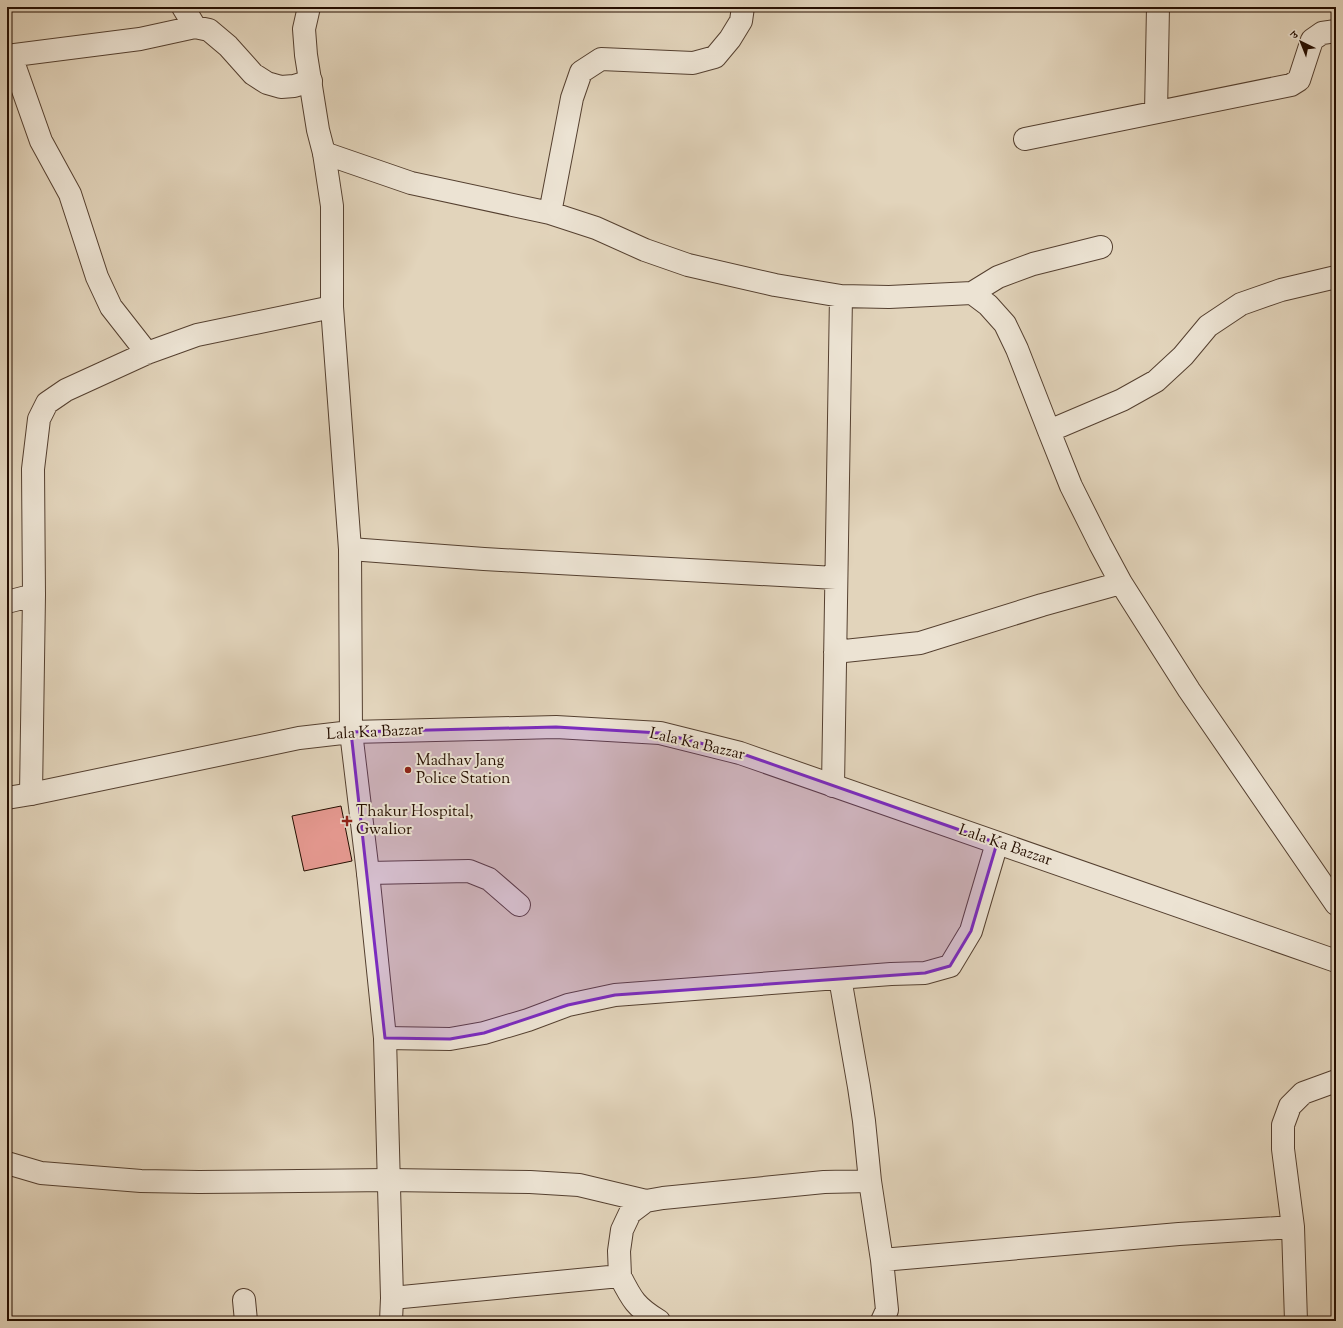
<svg xmlns="http://www.w3.org/2000/svg" width="1343" height="1328" font-family="'Sorts Mill Goudy','Noto Serif Devanagari',serif">
  <style>
    .building { fill: #e4988f; stroke: #260f01 }
    .lines { fill: none; stroke-linecap: round; stroke-linejoin: round }
    .minor-casing { stroke: #554030; stroke-width: 24 }
    .tertiary-casing { stroke: #554030; stroke-width: 24 }
    .minor { stroke: #ece3d3; stroke-width: 22 }
    .tertiary { stroke: #ece3d3; stroke-width: 22 }
    .marked { fill: #7b2cbf; fill-opacity: 0.2; stroke: #7b2cbf; stroke-width: 3; stroke-linejoin: round }
    .poi-dot { fill: #8f2418; stroke: #ece3d3; stroke-width: 1.5 }
    .labels { text-anchor: middle; dominant-baseline: central; stroke-width: 4; stroke-linejoin: round; paint-order: stroke }
    .street-label { font-size: 16px; fill: #260f01; stroke: #ece3d3 }
    .poi-label { font-size: 16px; fill: #260f01; stroke: #ece3d3; text-anchor: start }
  </style>
  <rect width="100%" height="100%" fill="#e2d4bb"/>
  <filter id="stains"><feTurbulence type="fractalNoise" baseFrequency=".005" numOctaves="4"/><feColorMatrix values="0 0 0 0 .2 0 0 0 0 .09 0 0 0 0 .02 0 0 0 .5 -.17"/></filter>
  <radialGradient id="worn" r=".72"><stop offset=".6" stop-color="#630" stop-opacity="0"/><stop offset="1" stop-color="#630" stop-opacity=".3"/></radialGradient>
  <!-- building -->
  <path class="building" d="M341 806 352 861 304 871 292 816Z"/>
  <g class="lines">
    <defs>
      <path id="minor" d="M183 7 195 27
        M7 56 140 39 195 27 209 30 228 46 253 74 267 83 281 87 294 86 311 81
        M11 56 41 141 70 194 97 277 111 307 147 353
        M1156 112 1158 7
        M1025 139 1291 85 1299 80 1312 40 1322 33 1336 31
        M324 153 411 183 550 213 596 228 645 250 688 265 775 285 841 296 889 297 972 293 988 305 1005 324 1017 349 1049 431 1071 486 1100 544 1121 583 1189 690 1336 904
        M550 213 572 98 581 72 601 59 693 63 715 57 730 39 741 21 743 7
        M972 293 998 277 1033 264 1101 247
        M1049 431 1122 400 1156 381 1183 356 1208 326 1241 304 1281 290 1336 277
        M350 549 484 559 836 578
        M7 602 34 595
        M835 652 920 643 1042 605 1121 583
        M833 786 841 296
        M31 794 34 595 33 469 39 419 47 403 66 390 147 353 197 335 332 307
        M368 873 469 871 489 879 519 905
        M840 978 859 1087 864 1121 870 1181 882 1260 887 1310 882 1321
        M385 1038 450 1039 484 1033 528 1020 568 1005 615 995 891 974 925 973 950 966 971 931 997 843
        M7 1163 41 1173 141 1181 199 1182 389 1180 530 1182 579 1185 646 1201
        M882 1260 1179 1234 1293 1227
        M620 1276C632 1300 636 1307 659 1321
        M392 1298 620 1276 619 1251 622 1230 630 1213 646 1201 663 1198 824 1182 870 1181
        M244 1300 246 1321
        M1296 1321 1293 1227 1283 1149V1125L1290 1106 1303 1093 1336 1081"/>
      <path id="tertiary" d="M309 7 304 29 306 55 318 130 324 153 332 206V307L350 549 351 732 368 873 385 1038 392 1298 391 1321
        M7 798 31 794 299 738 351 732 556 727 660 733 740 753 1336 961"/>
    </defs>
    <!-- minor casing -->
    <use href="#minor" class="minor-casing"/>
    <!-- tertiary casing -->
    <use href="#tertiary" class="tertiary-casing"/>
    <!-- minor -->
    <use href="#minor" class="minor"/>
    <!-- tertiary -->
    <use href="#tertiary" class="tertiary"/>
  </g>
  <!-- marked area -->
  <path class="marked" d="M556 727 660 733 740 753 997 843 971 931 950 966 925 973 615 995 568 1005 484 1033 450 1039 385 1038 351 732Z"/>
  <!-- markers -->
  <g class="poi-dot">
    <circle cx="408" cy="770" r="4"/>
    <path d="M345 815h4v4h4v4h-4v4h-4v-4h-4v-4h4z"/>
  </g>
  <g class="labels">
    <!-- street labels -->
    <g class="street-label">
      <text transform="translate(375 733) rotate(-3)">Lala Ka Bazzar</text>
      <text transform="translate(697 745) rotate(13)">Lala Ka Bazzar</text>
      <text transform="translate(1005 846) rotate(19)">Lala Ka Bazzar</text>
    </g>
    <!-- poi labels -->
    <g class="poi-label">
      <text x="416" y="761">Madhav Jang<tspan x="416" dy="18">Police Station</tspan></text>
      <text x="356" y="812">Thakur Hospital,<tspan x="356" dy="18">Gwalior</tspan></text>
    </g>
  </g>
  <!-- margin -->
  <rect width="1343" height="1328" fill="none" stroke="#e2d4bb" stroke-width="24"/>
  <rect x="8" y="8" width="1327" height="1312" fill="none" stroke="#260f01" stroke-width="2"/>
  <rect x="12" y="12" width="1319" height="1304" fill="none" stroke="#260f01"/>
  <!-- north arrow -->
  <g transform="translate(1301 42) rotate(317)" stroke="#ece3d3" stroke-width="3" paint-order="stroke">
  <path d="M0-3L7 15L0 10L-7 15Z" fill="#260f01"/>
  <text y="-6" font-size="11" font-weight="bold" text-anchor="middle" fill="#260f01">उ</text>
  </g>
  <rect width="100%" height="100%" filter="url(#stains)"/>
  <rect width="100%" height="100%" fill="url(#worn)"/>
</svg>
